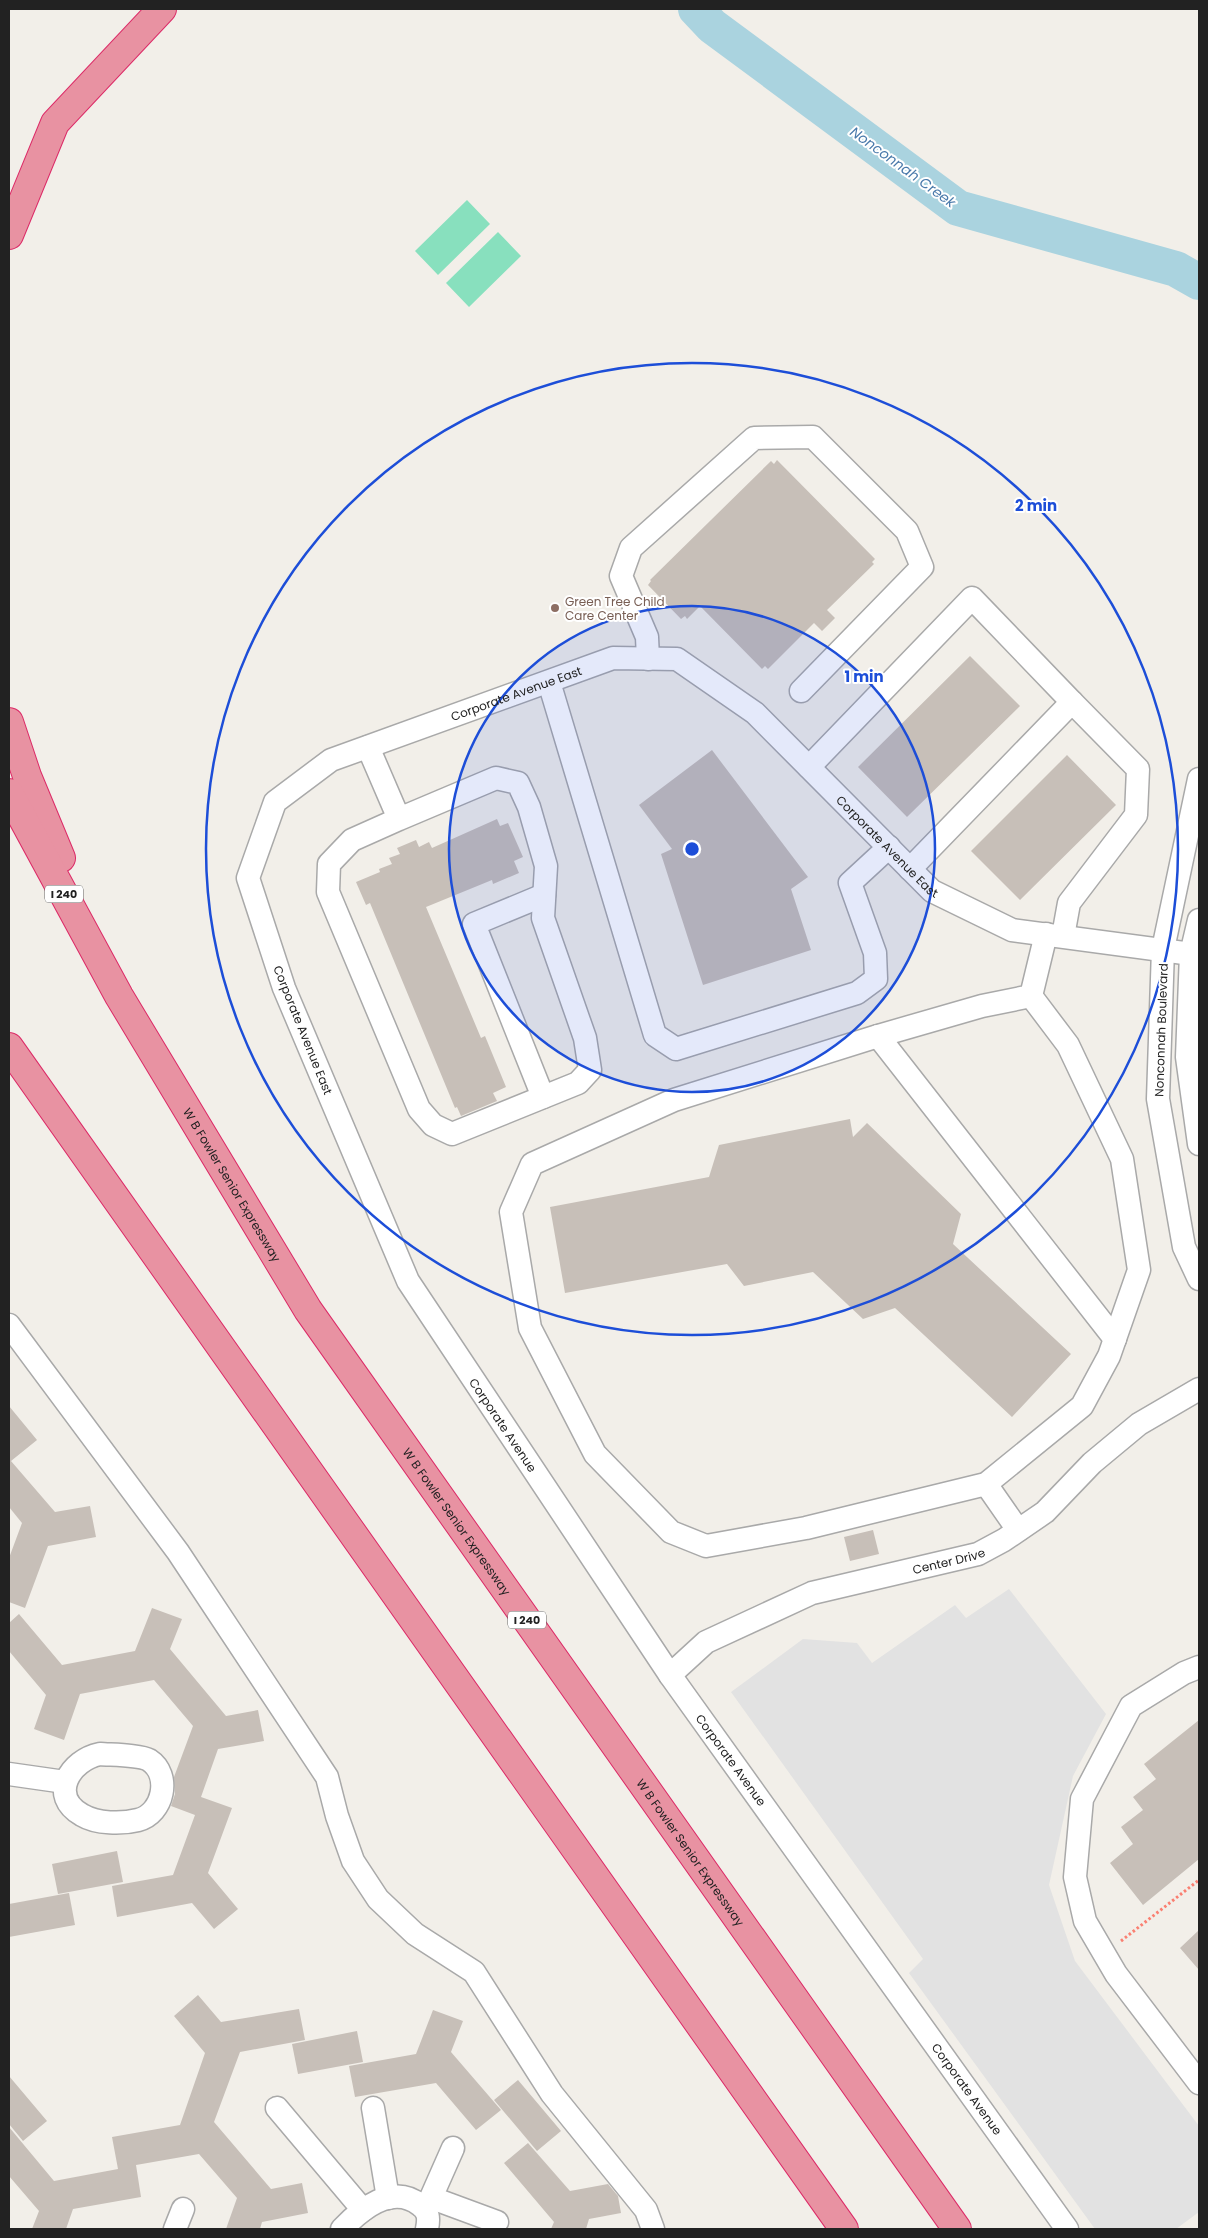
<svg xmlns="http://www.w3.org/2000/svg" width="1208" height="2238" font-family="Poppins,sans-serif">
  <style>
    .pitch { fill: #88e0be }
    .parking { fill: #e2e2e2 }
    .lines { fill: none; stroke-linecap: round; stroke-linejoin: round }
    .river { stroke: #aad3df; stroke-width: 36 }
    .building { fill: #c7bfb8 }
    .minor-casing { stroke: #a9a9a9; stroke-width: 25 }
    .highway-casing { stroke: #dc2a67; stroke-width: 30 }
    .path { stroke: #fa8072; stroke-width: 3; stroke-dasharray: 2.5 2.5; stroke-linecap: butt }
    .minor { stroke: #fff; stroke-width: 22 }
    .highway { stroke: #e892a2; stroke-width: 28 }
    .ring { fill: none; stroke: #1d4ed8; stroke-width: 2.5 }
    .education-dot { fill: #8d6e63; stroke: #fff; stroke-width: 2 }
    .labels { text-anchor: middle; dominant-baseline: central; stroke-width: 4; stroke-linejoin: round; paint-order: stroke }
    .shield { fill: #fff; stroke: #646464; stroke-width: 1 }
    .shield-label { font-size: 11px; font-weight: bold; fill: #222 }
    .education-label { font-size: 12px; fill: #785e54; stroke: #fff; text-anchor: start }
    .street-label { font-size: 12px; fill: #222; stroke: #fff }
    .water-label { font-size: 14px; font-style: italic; fill: #4a7aab; stroke: #fff }
    .centre { fill: #1d4ed8; stroke: #fff; stroke-width: 2.5 }
    .ring-label { font-size: 15px; text-anchor: middle; font-weight: bold; fill: #1d4ed8; stroke: #fff; stroke-width: 4; stroke-linejoin: round; paint-order: stroke }
  </style>
  <rect width="100%" height="100%" fill="#f2efe9"/>
  <!-- pitch -->
  <path class="pitch" d="M467 200 490 224 438 275 415 251Z
    M498 232 521 256 469 307 446 283Z"/>
  <!-- parking -->
  <path class="parking" d="M1009 1589 1106 1714 1073 1776 1049 1885 1075 1961 1199 2126V2212L1176 2229H1095L909 1973 923 1959 731 1692 803 1639 857 1643 872 1663 955 1605 966 1618Z"/>
  <g class="lines">
    <!-- river -->
    <path class="river" d="M696 9 712 26 958 208 1176 269 1199 282"/>
  </g>
  <!-- building -->
  <path class="building" d="M777 460 875 559 872 562 874 564 827 610 835 618 822 631 814 623 768 669 765 666 762 669 700 606 687 619 685 616 681 619 648 585 651 581 650 580 771 461 774 464Z
    M970 656 1020 706 907 817 858 767Z
    M712 750 808 877 791 889 811 950 703 985 661 854 672 849 639 805Z
    M1067 755 1116 805 1020 900 971 851Z
    M497 819 500 826 508 823 523 857 514 861 519 873 493 884 492 880 426 907 481 1038 485 1036 506 1087 493 1093 497 1101 461 1116 457 1107 455 1108 370 903 366 905 356 882 380 872 379 869 392 864 389 858 400 854 397 848 416 840 419 847 429 842 432 848Z
    M850 1119 853 1137 867 1123 961 1214 953 1244 1071 1354 1012 1417 895 1308 863 1319 813 1272 744 1286 727 1264 565 1293 550 1207 709 1177 719 1145Z
    M9 1406 37 1440 11 1461 55 1512 90 1506 96 1537 48 1546 25 1608 9 1602V1558L22 1523 9 1507Z
    M873 1530 879 1554 850 1561 844 1537Z
    M152 1608 182 1619 170 1649 226 1716 258 1710 264 1741 218 1749 201 1797 232 1808 208 1873 238 1909 214 1929 192 1903 117 1917 112 1886 173 1875 195 1815 171 1806 175 1794 174 1777 193 1726 154 1680 80 1694 64 1740 34 1729 46 1695 9 1651V1623L19 1614 62 1665 135 1651Z
    M1199 1720V1859L1143 1905 1110 1863 1133 1844 1121 1827 1143 1810 1133 1797 1156 1779 1144 1764Z
    M117 1851 123 1882 58 1894 52 1864Z
    M69 1893 75 1925 9 1937V1904Z
    M1199 1930V1970L1180 1948Z
    M198 1995 221 2022 299 2009 305 2040 240 2052 214 2122 271 2189 302 2183 308 2213 262 2222 260 2229H226L237 2198 199 2154 136 2165 141 2197 73 2209 66 2229H32L39 2211 9 2176V2127L54 2181 118 2169 112 2137 180 2125 205 2053 174 2016Z
    M433 2010 463 2021 451 2052 501 2110 476 2130 436 2083 355 2097 349 2066 416 2054Z
    M357 2031 363 2062 298 2074 292 2044Z
    M9 2076 47 2121 23 2141 9 2124Z
    M518 2080 561 2131 537 2151 494 2100Z
    M528 2143 570 2191 608 2184 618 2196 621 2213 589 2219 586 2229H551L554 2222 504 2163Z"/>
  <g class="lines">
    <defs>
      <g id="minor">
        <path d="M648 659 647 637 621 576 631 548 754 438 813 437 907 531 922 567 801 691"/>
        <path d="M549 682 655 1035 676 1049 857 993 876 979 875 953 850 883 889 847"/>
        <path d="M368 747 399 819 352 840 329 864 328 892 419 1109 433 1125 452 1134 578 1083 590 1070 585 1038 543 918 546 866 529 807 518 783 496 778 399 819"/>
        <path d="M809 767 972 598 1072 702"/>
        <path d="M1199 779 1163 949 1158 1099 1184 1247 1199 1279"/>
        <path d="M910 869 1072 702 1138 769 1136 815 1069 903 1063 936"/>
        <path d="M1199 920 1191 954 1187 1057 1199 1144"/>
        <path d="M1031 996 1068 1045 1122 1159 1139 1270 1109 1356 1082 1406 986 1484 806 1528 706 1546 671 1532 595 1454 530 1328 511 1212 532 1164 674 1100 878 1036 982 1006 1031 996 1046 934"/>
        <path d="M878 1036 1115 1339"/>
        <path d="M543 1097 474 924 544 895"/>
        <path d="M9 1325 178 1552 327 1777 337 1816 353 1861 378 1899 415 1934 474 1972 552 2094 646 2210 653 2229"/>
        <path d="M986 1484 1018 1530"/>
        <path d="M1199 1667 1184 1673 1131 1706 1082 1799 1075 1877 1085 1921 1116 1974 1199 2083"/>
        <path id="s1" d="M670 1675 706 1642 812 1593 978 1554 1004 1540 1045 1512 1092 1463 1139 1424 1199 1389"/>
        <path d="M100 1754C112 1755 140 1755 149 1760 172 1775 163 1814 138 1820 122 1824 97 1824 82 1815 48 1796 70 1760 100 1754Z"/>
        <path d="M9 1774 65 1782"/>
        <path d="M277 2108 363 2210"/>
        <path d="M373 2108 388 2198"/>
        <path d="M432 2198 497 2222"/>
        <path d="M426 2209 453 2148"/>
        <path d="M175 2229 183 2209"/>
        <path d="M342 2229C361 2209 393 2183 420 2205 429 2211 429 2219 427 2229"/>
        <path id="s2" d="M1067 2229 670 1675 408 1281 284 988 248 878 275 802 331 760 613 658 677 659 755 713 932 891 1012 930 1199 955"/>
      </g>
      <g id="highway">
        <path d="M9 235 55 123 162 9"/>
        <path d="M9 722 27 776 61 858"/>
        <path id="s3" d="M9 793 119 996 308 1310 957 2229"/>
        <path d="M9 1047 844 2229"/>
      </g>
    </defs>
    <!-- minor casing -->
    <use href="#minor" class="minor-casing"/>
    <!-- highway casing -->
    <use href="#highway" class="highway-casing"/>
    <!-- path -->
    <path class="path" d="M1121 1941 1199 1880"/>
    <!-- minor -->
    <use href="#minor" class="minor"/>
    <!-- highway -->
    <use href="#highway" class="highway"/>
  </g>
  <!-- distance rings -->
  <circle cx="692" cy="849" r="243" fill="#1d4ed8" fill-opacity=".12"/>
  <g class="ring">
    <circle cx="692" cy="849" r="243"/>
    <circle cx="692" cy="849" r="486"/>
  </g>
  <!-- markers -->
  <circle class="education-dot" cx="555" cy="608" r="5"/>
  <g class="labels">
    <!-- shield labels -->
    <g class="shield">
      <rect x="45" y="885.5" width="38" height="17" rx="4"/>
      <rect x="508" y="1611.5" width="38" height="17" rx="4"/>
    </g>
    <g class="shield-label">
      <text x="64" y="894">I 240</text>
      <text x="527" y="1620">I 240</text>
    </g>
    <!-- education labels -->
    <g class="education-label">
      <text x="565" y="601">Green Tree Child<tspan x="565" dy="14">Care Center</tspan></text>
    </g>
    <!-- street labels -->
    <g class="street-label">
      <text stroke="none"><textPath href="#s2" startOffset="1936">Corporate Avenue East</textPath></text>
      <text stroke="none"><textPath href="#s2" startOffset="2386">Corporate Avenue East</textPath></text>
      <text transform="translate(303 1030) rotate(68)">Corporate Avenue East</text>
      <text transform="translate(1161 1030) rotate(-88)">Nonconnah Boulevard</text>
      <text stroke="none"><textPath href="#s3" startOffset="451">W B Fowler Senior Expressway</textPath></text>
      <text transform="translate(503 1425) rotate(56)">Corporate Avenue</text>
      <text stroke="none"><textPath href="#s3" startOffset="856">W B Fowler Senior Expressway</textPath></text>
      <text stroke="none"><textPath href="#s1" startOffset="306">Center Drive</textPath></text>
      <text transform="translate(731 1760) rotate(54)">Corporate Avenue</text>
      <text stroke="none"><textPath href="#s3" startOffset="1261">W B Fowler Senior Expressway</textPath></text>
      <text transform="translate(967 2089) rotate(54)">Corporate Avenue</text>
    </g>
    <!-- water labels -->
    <g class="water-label">
      <text transform="translate(903 167) rotate(36)">Nonconnah Creek</text>
    </g>
  </g>
  <circle cx="692" cy="849" r="8" class="centre"/>
  <g class="ring-label">
    <text x="1036" y="511">2 min</text>
    <text x="864" y="682">1 min</text>
  </g>
  <!-- border -->
  <rect width="1208" height="2238" fill="none" stroke="#222222" stroke-width="20"/>
</svg>
